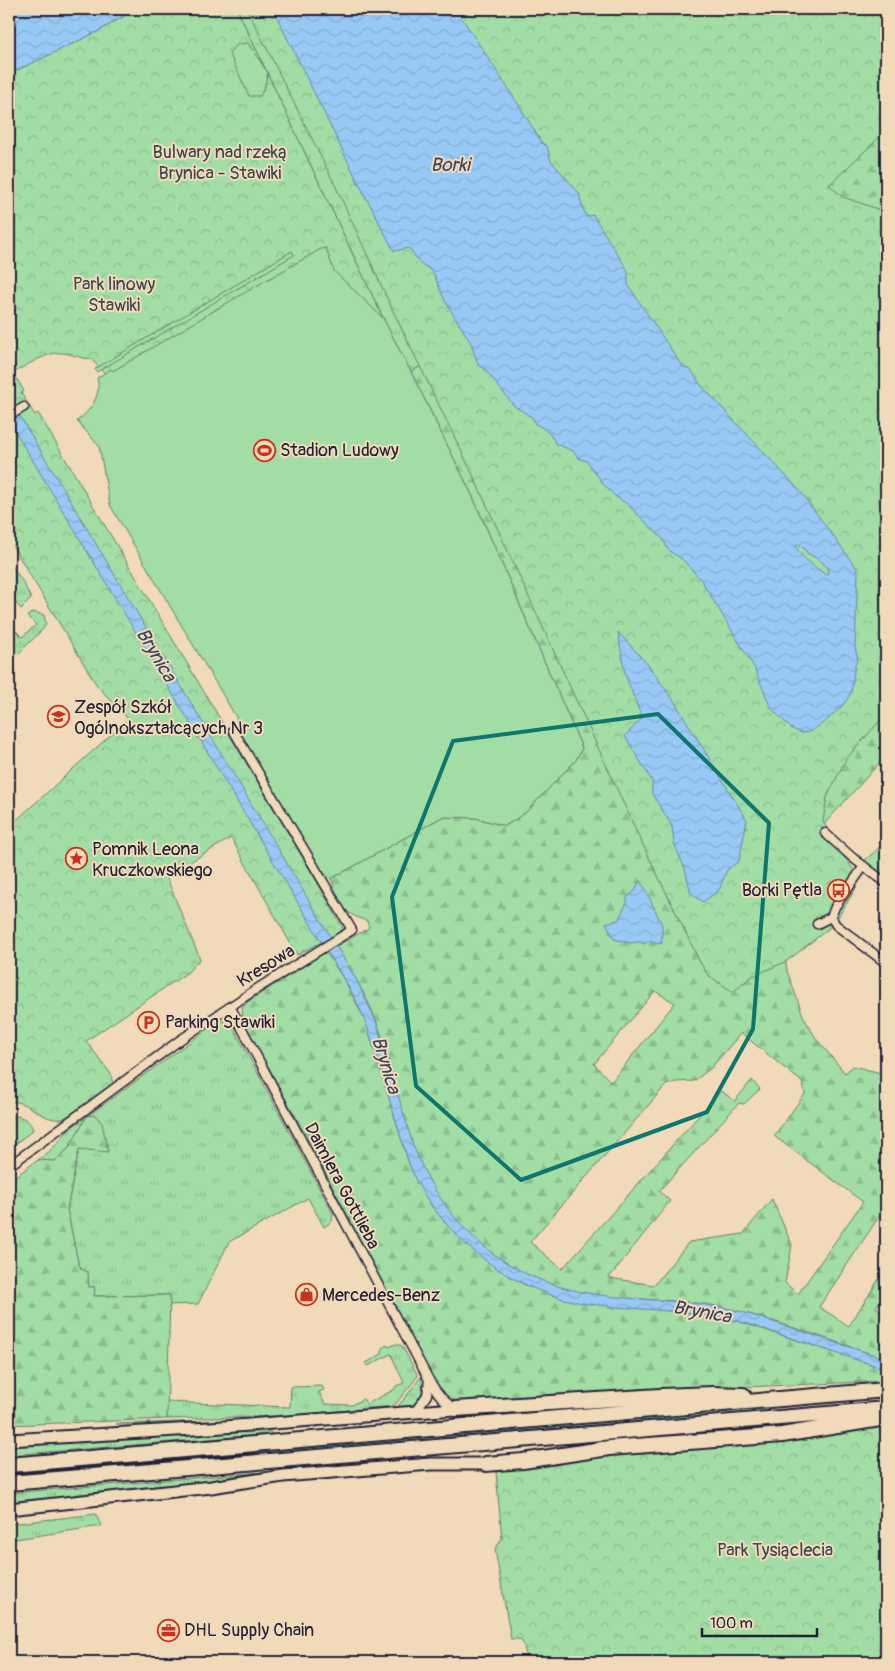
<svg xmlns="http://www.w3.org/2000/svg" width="895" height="1671" font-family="Pangolin,sans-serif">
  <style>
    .grass { fill: url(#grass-tufts); stroke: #628070 }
    .forest { fill: url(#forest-firs); stroke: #628070; fill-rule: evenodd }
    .park { fill: url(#park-crowns); stroke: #628070 }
    .garden { fill: #a1dda4; stroke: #628070 }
    .water { fill: url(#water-waves); stroke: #6986aa; fill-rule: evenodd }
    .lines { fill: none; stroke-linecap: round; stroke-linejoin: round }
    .street-casing { stroke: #22223b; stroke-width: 11 }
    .secondary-casing { stroke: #22223b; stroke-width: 15 }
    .highway-casing { stroke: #22223b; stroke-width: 18 }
    .street { stroke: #f0dab9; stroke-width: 8 }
    .secondary { stroke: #f0dab9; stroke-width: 11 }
    .highway { stroke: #f0dab9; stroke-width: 14 }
    .marked { fill: none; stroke: #0f766e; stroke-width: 4; stroke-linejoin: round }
    .labels { text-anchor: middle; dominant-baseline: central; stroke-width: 4; stroke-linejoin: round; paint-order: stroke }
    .park-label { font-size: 18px; fill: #3b4750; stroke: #f0dab9 }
    .poi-label { font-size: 18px; fill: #22223b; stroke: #f0dab9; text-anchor: start }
    .street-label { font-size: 18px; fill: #22223b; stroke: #f0dab9 }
    .water-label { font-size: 19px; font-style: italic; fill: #3a4360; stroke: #f0dab9 }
  </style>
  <defs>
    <pattern id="grass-tufts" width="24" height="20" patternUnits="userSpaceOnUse" patternTransform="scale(1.25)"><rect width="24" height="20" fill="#a1dda4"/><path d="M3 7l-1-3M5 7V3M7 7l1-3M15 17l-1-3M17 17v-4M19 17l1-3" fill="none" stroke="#8abd8e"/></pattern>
    <pattern id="forest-firs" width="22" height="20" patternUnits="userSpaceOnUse" patternTransform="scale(1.25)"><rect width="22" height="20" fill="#a1dda4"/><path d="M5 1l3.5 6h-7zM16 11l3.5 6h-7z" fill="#8abd8e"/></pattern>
    <pattern id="park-crowns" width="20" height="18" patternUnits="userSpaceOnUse" patternTransform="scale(1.25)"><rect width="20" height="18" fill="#a1dda4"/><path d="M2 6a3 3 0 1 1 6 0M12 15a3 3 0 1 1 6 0" fill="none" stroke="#8abd8e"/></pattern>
    <pattern id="water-waves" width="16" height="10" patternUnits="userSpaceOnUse" patternTransform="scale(1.25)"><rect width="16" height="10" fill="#98c9f4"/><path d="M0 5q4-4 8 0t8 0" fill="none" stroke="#83acd2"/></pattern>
  </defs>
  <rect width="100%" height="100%" fill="#f0dab9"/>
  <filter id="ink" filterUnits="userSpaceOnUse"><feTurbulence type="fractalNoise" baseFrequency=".02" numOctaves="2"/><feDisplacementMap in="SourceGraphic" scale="10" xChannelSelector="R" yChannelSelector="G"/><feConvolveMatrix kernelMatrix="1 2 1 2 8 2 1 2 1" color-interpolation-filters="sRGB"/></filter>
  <g filter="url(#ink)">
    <!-- grass -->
    <path class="grass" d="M237 9H273L447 351 411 372 383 318Z
      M9 562 23 582 31 599 21 609 15 602 9 608Z
      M33 612 44 615 46 624 43 629 9 663V624L22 637 36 625 27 616Z
      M219 1021H227L232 1025 321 1191 333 1214 332 1221 324 1227 308 1198 229 1242 198 1304 169 1305 170 1295 94 1296V1287H89L78 1262 67 1209 79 1149 108 1151 87 1116 68 1149 55 1161 38 1160 51 1150 68 1130Z
      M16 1116C25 1117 31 1122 33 1130L9 1149V1117Z
      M396 1344 402 1346 418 1376 394 1406 283 1416 167 1419 166 1402 290 1407 291 1387 322 1386 324 1390 319 1392 325 1404 352 1405 363 1399 367 1404 395 1389 396 1386 404 1383 391 1354 368 1366 366 1363 382 1354V1348L387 1345 388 1347Z
      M421 1377C426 1398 416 1407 396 1409Z
      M766 1407V1413L9 1477V1471Z
      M268 1419 211 1424H116Z
      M210 1432H271V1434L9 1455V1444Z
      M275 1471 236 1479 9 1504V1493Z
      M96 1514 101 1526 9 1540V1524Z"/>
    <!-- forest -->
    <path class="forest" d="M886 9V762L883 759 817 832 784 947 787 971 804 1018 817 1040 845 1073 853 1066 885 1074 886 1072V1206L819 1307 849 1326 886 1268V1288L876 1308 886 1313V1359C832 1341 777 1320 722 1307 678 1298 632 1301 588 1294 522 1283 460 1240 428 1180 401 1131 396 1073 376 1020 366 994 350 970 336 946L369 928 367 921C340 913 341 902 331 879L442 817 476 818 505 826 525 813 576 760 582 748 472 495 411 372 447 351 746 384ZM655 991 675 1003 611 1082 594 1064ZM741 1033 802 1082 805 1094 774 1136 863 1202 798 1294 785 1283 792 1245 772 1199 743 1234 689 1242 654 1285 609 1278 670 1201 659 1191 739 1103 744 1104 760 1089 752 1080 735 1101 721 1091 562 1269 530 1242 666 1085 676 1082 694 1081 711 1068Z
      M886 842V877L864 861Z
      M326 952 346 983 366 1022 409 1164 432 1207 454 1232 487 1261 523 1284 565 1299 576 1301 697 1314 734 1320 886 1369V1381L605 1393 458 1402 444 1395 432 1378 310 1143 241 1018 243 1017 242 1009 246 1003Z
      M95 1115 102 1123 108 1152 79 1149 67 1209 78 1262 81 1269 88 1272 89 1287H95L94 1296 170 1295 167 1419 9 1425V1181L38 1160 55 1161 68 1149 87 1116Z"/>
    <!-- park -->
    <path class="park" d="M135 9H237L383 318 353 327 111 380 91 359C81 359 73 354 64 353 47 351 26 366 13 373L24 391 21 393 35 415 38 413 316 880 344 930 297 955 231 838 166 876 200 959 188 972 86 1041 111 1074 113 1085 63 1119C41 1122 31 1101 9 1101V827L128 719 96 684 9 540V74L99 31Z
      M247 9H886V131L829 185 843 197 886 212V714L846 759 827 797 823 821 842 854 857 874 856 888 837 919 828 929 787 961 751 977 733 992 708 975 700 962 639 837 472 473 394 313 335 185Z
      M886 1423V1662H527L524 1645 520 1639H511L495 1549 502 1539 496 1472 593 1455Z"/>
    <!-- garden -->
    <path class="garden" d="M248 43 268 73 264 88 260 96H249L229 53 238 44Z
      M326 248 334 271 383 318 411 372 472 495 582 748 576 760 525 813 505 826 476 818 442 817 331 879 322 871 241 735 236 717 110 505 99 446 77 421C90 411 102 396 97 378L111 369 113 371 232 300 321 249Z
      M292 251 294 255 97 372 95 369Z"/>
    <!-- water -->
    <path class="water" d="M9 9H135L99 31 9 74Z
      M273 9H456C485 54 515 97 542 143L547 146 551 161 579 193 583 209 587 217 593 215 628 271V285L682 366 691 370 700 384 800 491 858 570 855 648 858 659 855 664 851 693 844 704 825 722 809 732 802 733 792 729 771 708 754 667 701 580 682 559 668 550 663 539 626 503 616 497 604 485 587 461 580 459 573 451 556 444C551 434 545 428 535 424L533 418 514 406 484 368 478 365 471 343 445 301 433 272 420 263 409 248 394 251 356 178ZM797 545 804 548 807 553 820 560 828 568V573L825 574C814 566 803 560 796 547Z
      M9 398 357 981 376 1021 413 1145C443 1223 503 1279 588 1293 631 1301 676 1299 720 1307 742 1311 764 1319 785 1326 819 1337 853 1348 886 1359V1369C851 1358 817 1347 782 1335 762 1329 741 1321 720 1317 677 1309 632 1310 589 1304 517 1294 453 1246 418 1184 410 1170 406 1153 401 1138 386 1091 376 1042 355 998L9 421Z
      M618 632 649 666 674 701 747 820 739 861 727 870 719 890 703 902 691 893 685 869 674 843 672 826 652 794V781L625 736 642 718 625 674Z
      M639 881 645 888 662 925V943L657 944 650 940 645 944 639 942 630 943 614 939 606 923 618 920 627 903V897L635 891Z"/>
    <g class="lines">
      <defs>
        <path id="street" d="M9 416 24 407
          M825 833 853 858 886 883
          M831 917 836 925 886 963
          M817 924 831 917 835 907 864 866
          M230 1006 429 1380C436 1392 443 1401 455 1409
          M9 1166 180 1040 255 990 352 930 233 730
          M415 1412 427 1395 429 1380"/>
        <path id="secondary" d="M9 1440 210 1428 455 1409
          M9 1509 211 1487 283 1476 431 1464H486"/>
        <path id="highway" d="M455 1409 660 1396 713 1394 743 1395
          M486 1464 523 1461 609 1448 782 1435 886 1418
          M9 1465 886 1390
          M9 1483 886 1409"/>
      </defs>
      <!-- street casing -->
      <use href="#street" class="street-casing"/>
      <!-- secondary casing -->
      <use href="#secondary" class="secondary-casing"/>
      <!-- highway casing -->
      <use href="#highway" class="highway-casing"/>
      <!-- street -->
      <use href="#street" class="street"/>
      <!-- secondary -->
      <use href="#secondary" class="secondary"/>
      <!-- highway -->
      <use href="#highway" class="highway"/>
    </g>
  </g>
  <!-- marked area -->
  <path class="marked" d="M658 714 769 823 753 1029 707 1112 521 1180 416 1086 392 897 453 741Z"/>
  <!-- icons -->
  <defs>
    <symbol id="stadium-ring" viewBox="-11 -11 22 22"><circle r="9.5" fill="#f0dab9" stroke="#c8321e" stroke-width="1.5"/><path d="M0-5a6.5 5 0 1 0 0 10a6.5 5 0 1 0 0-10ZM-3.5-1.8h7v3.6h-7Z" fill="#c8321e"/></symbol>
    <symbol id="school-ring" viewBox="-11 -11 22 22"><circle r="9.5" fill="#f0dab9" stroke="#c8321e" stroke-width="1.5"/><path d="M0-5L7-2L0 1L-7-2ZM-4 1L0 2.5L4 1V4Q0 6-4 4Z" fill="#c8321e"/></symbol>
    <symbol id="sight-ring" viewBox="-11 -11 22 22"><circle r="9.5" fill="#f0dab9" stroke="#c8321e" stroke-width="1.5"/><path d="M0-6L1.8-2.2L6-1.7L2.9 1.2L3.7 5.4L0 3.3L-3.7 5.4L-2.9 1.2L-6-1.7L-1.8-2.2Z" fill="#c8321e"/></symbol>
    <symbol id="bus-ring" viewBox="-11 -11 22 22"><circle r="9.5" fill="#f0dab9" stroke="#c8321e" stroke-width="1.5"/><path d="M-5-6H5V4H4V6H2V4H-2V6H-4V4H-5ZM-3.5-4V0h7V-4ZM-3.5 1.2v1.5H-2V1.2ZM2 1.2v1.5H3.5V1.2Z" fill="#c8321e"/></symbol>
    <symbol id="parking-ring" viewBox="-11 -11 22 22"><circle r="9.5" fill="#f0dab9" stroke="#c8321e" stroke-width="1.5"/><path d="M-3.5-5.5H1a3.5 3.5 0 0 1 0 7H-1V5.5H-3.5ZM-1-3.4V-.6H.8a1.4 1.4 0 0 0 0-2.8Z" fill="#c8321e"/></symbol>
    <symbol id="shop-ring" viewBox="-11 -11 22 22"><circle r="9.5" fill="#f0dab9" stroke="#c8321e" stroke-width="1.5"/><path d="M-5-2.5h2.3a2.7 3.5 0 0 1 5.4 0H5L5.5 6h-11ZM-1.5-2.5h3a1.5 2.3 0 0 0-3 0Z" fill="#c8321e"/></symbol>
    <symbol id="office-ring" viewBox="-11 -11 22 22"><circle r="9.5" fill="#f0dab9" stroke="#c8321e" stroke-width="1.5"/><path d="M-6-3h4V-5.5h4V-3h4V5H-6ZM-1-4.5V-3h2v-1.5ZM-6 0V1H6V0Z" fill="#c8321e"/></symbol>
  </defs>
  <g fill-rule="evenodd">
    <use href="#stadium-ring" x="252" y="438" width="25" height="25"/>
    <use href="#school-ring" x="46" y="704" width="25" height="25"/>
    <use href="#sight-ring" x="64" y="846" width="25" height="25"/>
    <use href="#bus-ring" x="826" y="878" width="25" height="25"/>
    <use href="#parking-ring" x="136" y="1010" width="25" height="25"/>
    <use href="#shop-ring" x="294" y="1282" width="25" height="25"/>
    <use href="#office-ring" x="156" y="1618" width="25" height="25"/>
  </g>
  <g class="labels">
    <!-- park labels -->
    <g class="park-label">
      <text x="220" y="152">Bulwary nad rzeką<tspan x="220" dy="21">Brynica - Stawiki</tspan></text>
      <text x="114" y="284">Park linowy<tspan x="114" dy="21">Stawiki</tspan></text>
      <text x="775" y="1550">Park Tysiąclecia</text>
    </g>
    <!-- poi labels -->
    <g class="poi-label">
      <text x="280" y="450">Stadion Ludowy</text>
      <text x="74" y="707">Zespół Szkół<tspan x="74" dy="21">Ogólnokształcących Nr 3</tspan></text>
      <text x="92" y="849">Pomnik Leona<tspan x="92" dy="21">Kruczkowskiego</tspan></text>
      <text x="822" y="890" text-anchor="end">Borki Pętla</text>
      <text x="165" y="1022">Parking Stawiki</text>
      <text x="322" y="1295">Mercedes-Benz</text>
      <text x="184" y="1630">DHL Supply Chain</text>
    </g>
    <!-- street labels -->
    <g class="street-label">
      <text transform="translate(266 966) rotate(-32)">Kresowa</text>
      <text transform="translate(342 1186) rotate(62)">Daimlera Gottlieba</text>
    </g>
    <!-- water labels -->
    <g class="water-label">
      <text x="450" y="165">Borki</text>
      <text transform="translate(156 655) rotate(59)">Brynica</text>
      <text transform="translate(386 1065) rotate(73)">Brynica</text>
      <text transform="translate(702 1312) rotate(10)">Brynica</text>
    </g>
  </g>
  <!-- margin -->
  <rect width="895" height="1671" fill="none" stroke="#f0dab9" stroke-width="30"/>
  <rect x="15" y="15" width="865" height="1641" fill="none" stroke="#22223b" stroke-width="2" filter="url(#ink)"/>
  <!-- scale -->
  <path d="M702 1628v8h115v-8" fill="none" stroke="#22223b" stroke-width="2.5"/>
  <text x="710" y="1628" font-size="15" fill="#22223b" stroke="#f0dab9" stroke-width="4" paint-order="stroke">100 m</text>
</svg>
